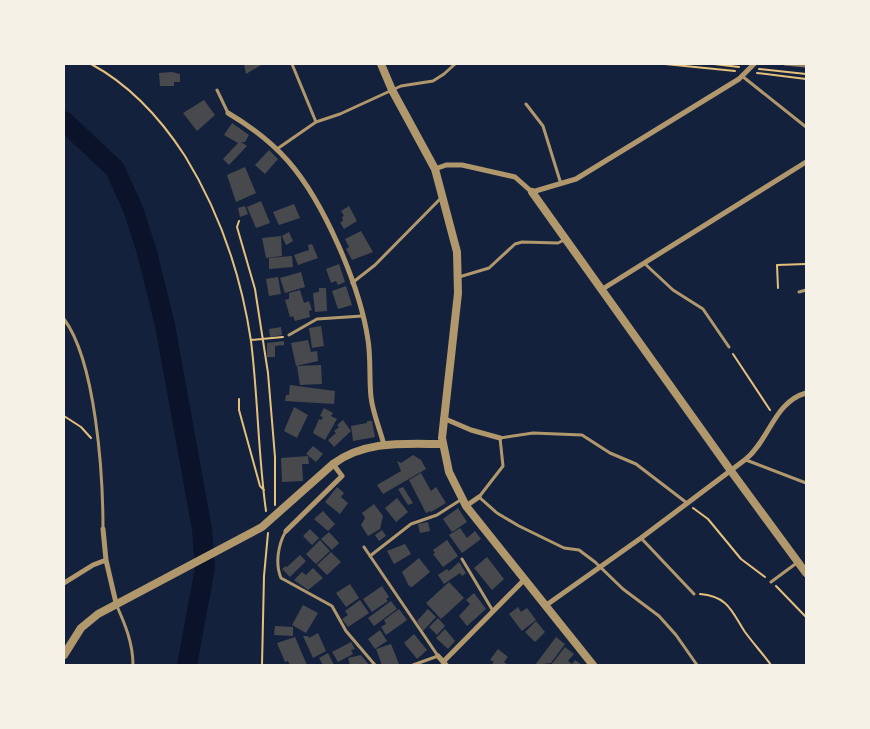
<svg xmlns="http://www.w3.org/2000/svg" width="870" height="729" font-family="Lato,sans-serif">
  <style>
    .lines { fill: none; stroke-linecap: round; stroke-linejoin: round }
    .river { stroke: #0b132b; stroke-width: 20 }
    .building { fill: #48494c }
    .path { stroke: #e5c07b; stroke-width: 2 }
    .service { stroke: #b1986c; stroke-width: 3 }
    .minor { stroke: #b1986c; stroke-width: 5 }
    .tertiary { stroke: #b1986c; stroke-width: 8 }
    .rail { stroke: #918062; stroke-width: 3 }
  </style>
  <rect width="100%" height="100%" fill="#14213d"/>
  <g class="lines">
    <!-- river -->
    <path class="river" d="M64 121 115 169 133 209 147 252 165 325 202 529 205 568 187 665"/>
  </g>
  <!-- building -->
  <path class="building" d="M244 64H263L246 74Z
    M172 72 180 74V82H174V86H160L159 73Z
    M204 100 215 115 197 131 183 113Z
    M232 123 249 135 245 142H241L247 146 229 165 223 159 238 143 224 135Z
    M269 150 278 159 265 174 255 165Z
    M245 167 256 193 236 202 227 175Z
    M261 201 270 223 256 228 247 207Z
    M294 204 300 218 279 225 273 212Z
    M245 206 248 214 240 217 238 208Z
    M349 206 357 221 344 229 340 222 343 221 342 217 344 216 341 211Z
    M361 231 373 252 352 260 346 249 349 247 345 239Z
    M289 232 293 241 286 245 282 236Z
    M281 236 282 256 266 258 262 238Z
    M312 244 318 258 298 265 294 255 309 250 308 245Z
    M292 256 293 267 269 269V258Z
    M339 264 345 282 338 285 336 281 331 283 326 269Z
    M301 272 305 287 285 293 280 278Z
    M278 277 281 294 269 296 266 279Z
    M346 286 352 305 338 309 332 291Z
    M319 288H326L327 311 315 312 313 293 319 292Z
    M300 290 304 303 309 301 312 310 309 311 310 317 295 321 293 316 290 317 285 300 289 299V293Z
    M321 326 324 346 312 348 309 328Z
    M281 327 282 335 270 337 269 329Z
    M308 340 311 352 317 351 318 361 296 366 291 343Z
    M284 341V345L275 346V357H267V343Z
    M321 365 322 384 300 385 297 366Z
    M290 385 335 391 334 404 285 401 286 395H289Z
    M294 407 308 415 297 438 284 431Z
    M324 408 333 413 331 416 337 419 325 440 313 433 319 419 321 420 323 417 320 416Z
    M343 420 351 431 334 447 328 440 336 433 334 431 339 427 337 425Z
    M367 421H372L375 437 353 441 351 426 367 423Z
    M313 446 323 454 316 462 306 454Z
    M413 455 421 460 426 469 383 494 377 485 401 471 397 461 401 463Z
    M308 456 309 464H302L303 481 282 482 281 458Z
    M421 473 431 491 436 487 446 503 431 512 430 511 426 513 409 480Z
    M337 487 344 493 341 497 348 503 340 514 325 502Z
    M403 487 413 503 408 505 398 489Z
    M397 498 408 512 396 522 385 508Z
    M374 504 383 516 380 529 368 536 361 525 365 518 362 513Z
    M458 508 467 522 452 532 443 519Z
    M323 511 335 524 328 531 314 519Z
    M428 522 430 531 420 533 418 524Z
    M460 528 467 538 475 531 481 539 462 553 449 535Z
    M310 529 319 538 312 545 303 536Z
    M382 530 386 536 379 541 375 535Z
    M329 532 339 543 332 550 321 539Z
    M320 540 330 551 316 564 306 554Z
    M447 540 458 556 443 567 433 554 435 553 433 550Z
    M405 544 411 554 394 564 387 551Z
    M331 552 341 562 327 575 317 565Z
    M300 555 306 561 290 577 282 569 286 566 287 567Z
    M487 557 504 579 492 590 474 568Z
    M419 558 430 572 412 587 409 586 402 572Z
    M459 562 466 573 462 576 460 573 444 584 438 575 447 569 449 571Z
    M313 568 323 578 308 590 294 580 302 572 306 575Z
    M449 582 464 598 441 619 426 603Z
    M350 584 359 598 346 607 336 593Z
    M382 586 389 597 386 599 388 601 372 612 363 599Z
    M474 593 486 609 467 626 459 616 470 604 466 600Z
    M360 600 369 613 348 627 342 619 348 615 345 611Z
    M391 601 397 609 374 626 368 618Z
    M303 605 318 613 306 633 292 625Z
    M518 607 521 612 527 608 536 620 522 631 509 614Z
    M399 609 407 620 386 635 381 627 386 624 384 620Z
    M428 609 436 617 423 631 417 621Z
    M438 618 445 626 437 635 429 627Z
    M536 621 545 632 535 642 525 632Z
    M275 626 293 627V636L274 635Z
    M445 629 455 641 448 649 436 638Z
    M380 630 387 641 375 649 368 639Z
    M318 633 326 651 313 658 303 636H308L309 638Z
    M414 634 427 650 417 659 404 643Z
    M295 637 307 665H290L288 661 285 662 277 643Z
    M556 637 565 644 551 663 535 665Z
    M351 642 355 649 351 650 353 654 338 662 332 652Z
    M391 644 399 664 382 665 376 649Z
    M565 647 574 654 568 661 572 664 575 660 582 665H551Z
    M498 649 508 657 504 662 508 665H491L494 662 490 660Z
    M328 653 334 665H323L319 658Z
    M361 655 369 665H350L348 658Z"/>
  <g class="lines">
    <!-- path -->
    <path class="path" d="M91 64C130 85 161 119 185 156 220 213 241 274 251 341 258 397 258 454 266 511
      M665 64 735 71
      M714 64 739 67
      M759 69 806 74
      M757 73 806 79
      M239 221 237 227 255 289 268 373 275 457V505
      M778 288 777 265 806 264
      M251 340 283 337
      M733 354 770 410
      M239 399V410L260 486 264 490
      M64 416 81 427 91 438
      M693 508 708 519 741 559 765 577
      M776 586 806 617
      M700 594C728 596 732 612 745 632 753 643 763 654 771 665
      M262 665 264 576 268 533"/>
    <!-- service -->
    <path class="service" d="M292 64 316 122
      M742 76 806 127
      M217 90 228 113
      M526 104 543 126 561 184
      M277 149 316 122 340 114 401 86 433 81 444 74 455 64
      M644 263 673 290 703 309 729 347
      M459 277 489 268 515 244 522 242 558 243 564 240
      M352 283 375 265 441 198
      M799 292 806 290
      M64 319C96 362 103 475 103 529
      M289 335 317 319 362 316
      M746 460 806 483
      M687 503 636 464 610 453 582 435 533 433 500 438 503 466 479 497 497 513 519 526 564 548 579 550 595 562 623 589 659 616 676 635 697 665
      M286 531C278 544 275 564 281 578L332 606 346 631 375 665
      M641 538 694 594
      M364 547 438 656 413 665
      M370 556 411 524 437 515 462 499
      M462 559 493 611
      M771 582 798 562
      M116 604C125 624 133 643 133 665"/>
    <!-- minor -->
    <path class="minor" d="M228 113C250 126 271 142 288 161 324 202 360 286 368 340 371 359 369 378 371 397 373 414 380 429 384 445
      M435 169 446 165H462L515 177 532 192 576 179 739 79 754 64
      M601 290 806 162
      M443 418 471 430 500 438
      M466 506 479 497
      M103 529 106 560 116 603
      M286 531 342 476 333 464
      M64 583 93 565 106 560
      M545 606 641 538 746 459C770 439 774 402 806 393
      M438 656 446 665
      M443 662 524 580"/>
    <!-- tertiary -->
    <path class="tertiary" d="M381 64 392 90 435 169 457 252 458 293 442 438 449 472 466 506 593 665
      M532 192 731 471 806 573
      M64 655 81 628 98 614 262 527 333 464C365 440 405 444 442 444"/>
    <!-- rail -->
    <path class="rail" d="M785 64 806 66"/>
  </g>
  <!-- border -->
  <rect width="870" height="729" fill="none" stroke="#f6f1e7" stroke-width="130"/>
</svg>
